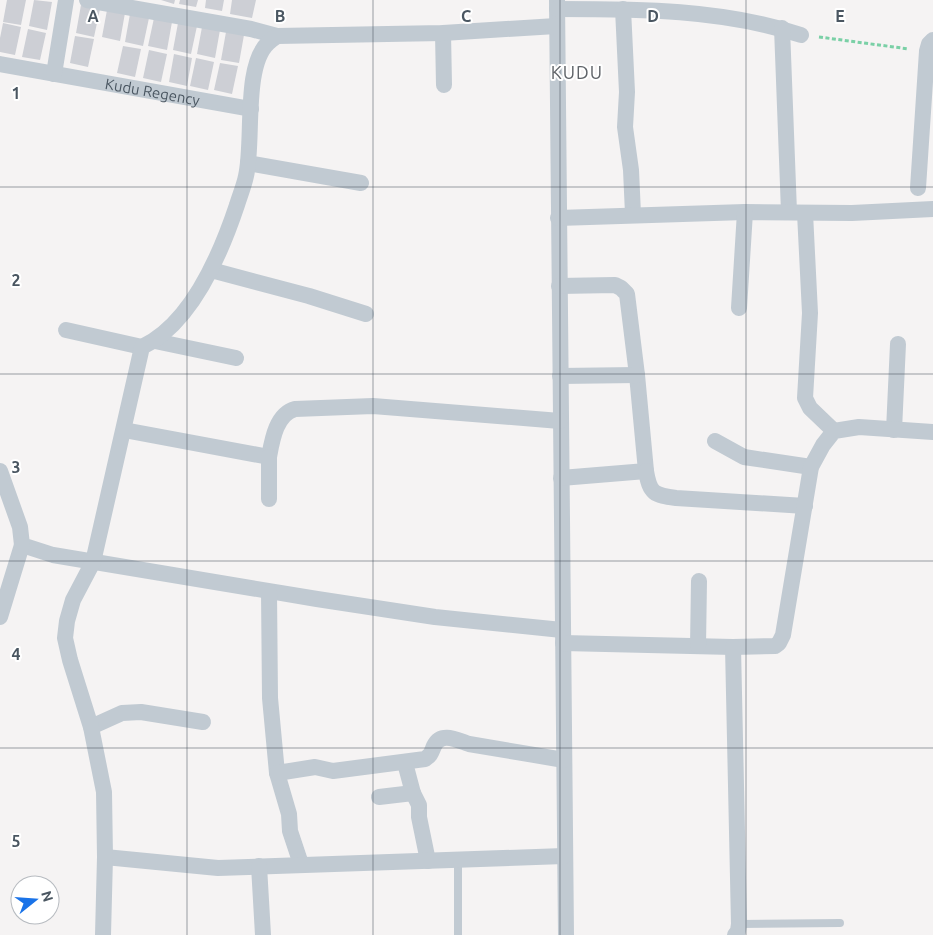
<svg xmlns="http://www.w3.org/2000/svg" width="933" height="935" font-family="Ubuntu,sans-serif">
  <style>
    .building { fill: #cdcfd5 }
    .lines { fill: none; stroke-linecap: round; stroke-linejoin: round }
    .path { stroke: #7ad0a6; stroke-width: 3; stroke-dasharray: 4 2.5; stroke-linecap: butt }
    .lane { stroke: #c1cad2; stroke-width: 8 }
    .street { stroke: #c1cad2; stroke-width: 16 }
    .grid { fill: none; stroke: #4a5661; stroke-width: 1; stroke-opacity: 0.55 }
    .labels { text-anchor: middle; dominant-baseline: central; stroke-width: 4; stroke-linejoin: round; paint-order: stroke }
    .street-label { font-size: 15px; fill: #4a5661; stroke: #fff }
    .quarter-label { font-size: 18px; letter-spacing: 1px; fill: #5f6368; stroke: #fff }
    .grid-label { font-size: 16px; text-anchor: middle; font-weight: bold; fill: #4a5661; stroke: #fff; stroke-width: 4; stroke-linejoin: round; paint-order: stroke }
  </style>
  <rect width="100%" height="100%" fill="#f5f3f3"/>
  <!-- building -->
  <path class="building" d="M7 0H26L21 25 3 22Z
    M34 0 52 2 47 30 29 26Z
    M161 0H175L174 4Z
    M180 0H198L196 7 179 4Z
    M206 0H224L222 11 205 8Z
    M232 0H256L252 18 230 14Z
    M81 5 100 9 94 37 76 33Z
    M107 10 125 13 120 41 102 37Z
    M130 14 149 18 143 46 125 42Z
    M154 18 172 22 167 50 148 46Z
    M3 23 21 27 15 55 0 52V38Z
    M178 23 197 26 191 54 173 50Z
    M202 27 220 30 215 58 197 54Z
    M28 29 46 33 40 60 22 57Z
    M226 32 244 35 239 63 221 60Z
    M75 36 94 39 88 67 70 63Z
    M123 46 141 49 135 77 117 73Z
    M149 50 167 54 161 82 143 78Z
    M174 54 192 58 187 86 169 82Z
    M196 58 214 62 208 90 190 86Z
    M220 63 238 66 232 94 214 90Z"/>
  <g class="lines">
    <!-- path -->
    <path class="path" d="M819 37 909 49"/>
    <!-- lane -->
    <path class="lane" d="M458 861V935
      M739 924 840 923"/>
    <!-- street -->
    <g class="street">
      <path d="M87 0 251 29 277 36"/>
      <path d="M557 0 566 935"/>
      <path d="M557 9C638 9 723 9 801 35"/>
      <path d="M623 9 627 92 625 127 631 170 633 214"/>
      <path d="M782 28 789 212"/>
      <path d="M443 33 444 85"/>
      <path id="s1" d="M0 64 251 109"/>
      <path d="M54 74 66 0"/>
      <path d="M248 163 361 183"/>
      <path d="M918 188 927 51 929 44 933 40"/>
      <path d="M805 213 810 313 805 398 810 408 834 431"/>
      <path d="M558 218 745 212 852 213 933 209"/>
      <path d="M211 270 309 296 366 314"/>
      <path d="M559 286 615 285 621 288 627 294 637 375 646 471 561 478"/>
      <path d="M739 308 745 212"/>
      <path d="M66 330 142 347"/>
      <path d="M155 341 236 358"/>
      <path d="M560 376 637 375"/>
      <path d="M124 430 269 457C272 441 276 414 295 409L373 406 560 421"/>
      <path d="M894 430 898 344"/>
      <path d="M715 441 744 457 811 467"/>
      <path d="M0 471 20 527 22 545 53 555 317 599 435 617 562 630"/>
      <path d="M646 471C650 494 654 495 676 498L805 506"/>
      <path d="M269 499V457"/>
      <path d="M269 592 270 698 277 773 289 814 290 831 301 864"/>
      <path d="M0 617 22 545"/>
      <path d="M563 643 733 647 775 646 779 643 783 635 811 467 823 445 834 431 859 427 933 432"/>
      <path d="M698 646 699 581"/>
      <path d="M733 647 739 924 738 931 735 935"/>
      <path d="M91 727 122 713 141 712 203 722"/>
      <path d="M405 763 413 793"/>
      <path d="M277 773 315 767 333 771 425 759C431 755 431 753 434 746 441 731 457 740 469 744L564 760"/>
      <path d="M379 797 413 793 419 805V817L428 861"/>
      <path d="M105 857 218 868 564 856"/>
      <path d="M259 866 263 935"/>
      <path d="M103 935 105 857 104 792 91 727 70 660 65 638 67 621 73 600 93 562 142 347C191 324 221 253 237 205 240 195 244 186 246 176 254 142 243 66 268 43 271 40 274 38 277 36L443 33 556 26"/>
    </g>
  </g>
  <!-- grid -->
  <path class="grid" d="M187 0V935M373 0V935M560 0V935M746 0V935M0 187H933M0 374H933M0 561H933M0 748H933"/>
  <g class="labels">
    <!-- street labels -->
    <g class="street-label">
      <text stroke="none"><textPath href="#s1" startOffset="155">Kudu Regency</textPath></text>
    </g>
    <!-- quarter labels -->
    <g class="quarter-label">
      <text x="577" y="72">KUDU</text>
    </g>
  </g>
  <g class="grid-label">
    <text x="93" y="22">A</text>
    <text x="280" y="22">B</text>
    <text x="466" y="22">C</text>
    <text x="653" y="22">D</text>
    <text x="840" y="22">E</text>
    <text x="16" y="99">1</text>
    <text x="16" y="286">2</text>
    <text x="16" y="473">3</text>
    <text x="16" y="660">4</text>
    <text x="16" y="847">5</text>
  </g>
  <!-- north arrow -->
  <g transform="translate(35 900) rotate(73)"><circle r="24" fill="#ffffff" stroke="#b7bbc0"/>
  <path d="M0-4L9 19L0 12L-9 19Z" fill="#1a73e8"/>
  <text y="-8" font-size="14" font-weight="bold" text-anchor="middle" fill="#4a5661">N</text>
  </g>
</svg>
